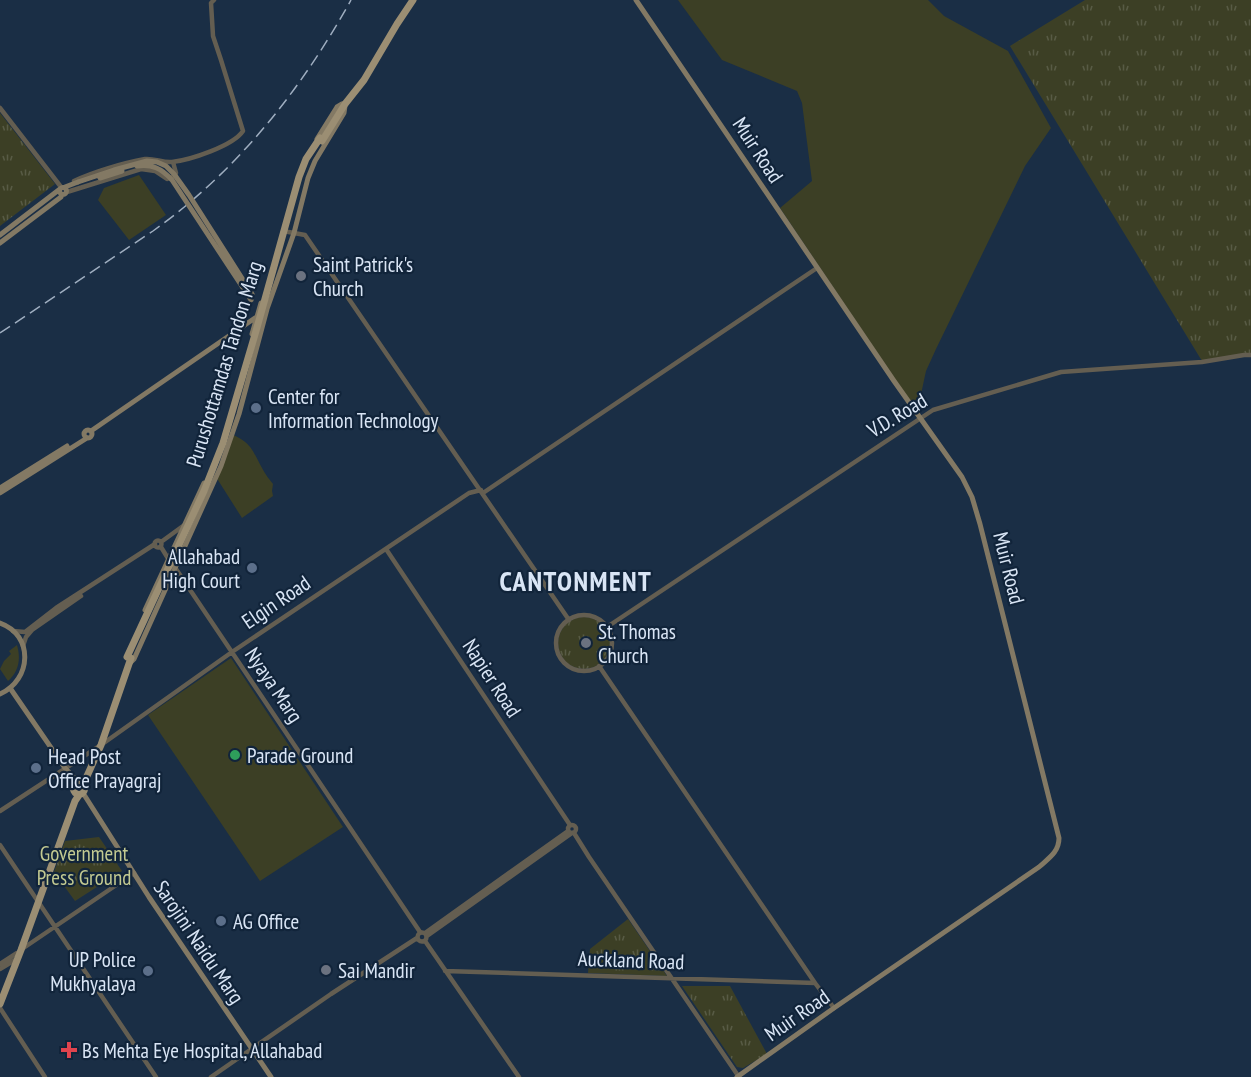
<svg xmlns="http://www.w3.org/2000/svg" width="1251" height="1077" font-family="'PT Sans Narrow',sans-serif">
  <style>
    .green { fill: #3c3f25 }
    .park { fill: url(#park-tufts) }
    .lines { fill: none; stroke-linecap: round; stroke-linejoin: round }
    .tertiary { stroke: #645e51; stroke-width: 4.5 }
    .secondary { stroke: #837964; stroke-width: 5 }
    .primary { stroke: #9b8e73; stroke-width: 7 }
    .rail { stroke: #9faec0; stroke-width: 1.5; stroke-dasharray: 12 6; stroke-linecap: butt }
    .secondary-bridge { stroke: #837964; stroke-width: 5 }
    .primary-bridge { stroke: #9b8e73; stroke-width: 7 }
    .worship-dot { fill: #6b7280; stroke: #11243a; stroke-width: 2 }
    .service-dot { fill: #5c6f8a; stroke: #11243a; stroke-width: 2 }
    .leisure-dot { fill: #2e9e5b; stroke: #11243a; stroke-width: 2 }
    .health-dot { fill: #e0444e; stroke: #11243a; stroke-width: 2 }
    .labels { text-anchor: middle; dominant-baseline: central; stroke-width: 4.5; stroke-linejoin: round; paint-order: stroke }
    .street-label { font-size: 21px; fill: #d9e5f5; stroke: #11243a }
    .poi-label { font-size: 21px; fill: #d9e5f5; stroke: #11243a; text-anchor: start }
    .park-label { font-size: 21px; fill: #c2c991; stroke: #11243a }
    .district-label { font-size: 27px; font-weight: bold; letter-spacing: 1.5px; fill: #d9e5f5; stroke: #11243a }
  </style>
  <defs>
    <pattern id="park-tufts" width="24" height="20" patternUnits="userSpaceOnUse" patternTransform="scale(1.5)"><rect width="24" height="20" fill="#3c3f25"/><path d="M3 7l-1-3M5 7V3M7 7l1-3M15 17l-1-3M17 17v-4M19 17l1-3" fill="none" stroke="#585b45"/></pattern>
  </defs>
  <rect width="100%" height="100%" fill="#1a2e45"/>
  <!-- green -->
  <path class="green" d="M678 0H928L944 16 1008 51 1051 128 1025 166 936 349 926 371 918 408 915 409 780 208 812 181 802 103 797 91 722 60Z
    M139 175 166 215 129 240 98 200 104 188Z
    M231 434C252 443 252 450 262 468 265 474 269 479 273 484L272 491 273 496 242 518 216 477Z
    M17 645C21 659 19 671 8 681L0 669 4 661 11 654 9 651Z
    M231 658 343 827 260 881 148 715Z"/>
  <!-- park -->
  <path class="park" d="M1085 0H1251V353L1202 361 1010 46Z
    M0 113 55 184 0 226Z
    M558 643a26 26 0 1 1 52 0a26 26 0 1 1-52 0Z
    M99 837 122 871 75 901 54 872 65 841Z
    M628 919 667 976 588 973 590 949Z
    M682 986H730L767 1054 743 1068 737 1067Z"/>
  <g class="lines">
    <!-- tertiary -->
    <path class="tertiary" d="M0 108 61 187
      M74 181C93 172 123 163 145 159 154 158 163 163 172 162 190 160 233 146 243 131L221 60 213 36 211 3 214 0
      M67 192 141 169 155 171 167 179 174 176 176 173 173 162H171
      M283 231 305 235 569 620
      M483 493 817 268
      M154.5 544a3.5 3.5 0 1 1 7 0a3.5 3.5 0 1 1-7 0Z
      M161 542 183 526
      M161 547 169 560
      M386 549 570 825
      M174 566 420 932
      M556 643a28 28 0 1 1 56 0a28 28 0 1 1-56 0Z
      M607 627 933 410 1061 372 1202 362 1244 355H1251
      M13 631 25 632 56 608 155 544
      M23 646 26 637 32 630 81 596
      M599 666 815 983 834 1008
      M0 811 101 745 232 652 469 493 481 490
      M568 829a4 4 0 1 1 8 0a4 4 0 1 1-8 0Z
      M574 833 589 857 739 1077
      M0 845 156 1077
      M417.5 937a4.5 4.5 0 1 1 9 0a4.5 4.5 0 1 1-9 0Z
      M425 933 568 831
      M427 936 572 833
      M425 941 519 1077
      M22 949 134 873
      M0 964 17 953
      M0 969 15 960
      M445 971 815 983
      M0 1008 45 1077
      M211 1077 331 994 417 938"/>
    <!-- secondary -->
    <path class="secondary" d="M636 0 894 381 962 477 972 497 980 524 1059 838C1059 852 1049 858 1039 867L834 1008 737 1077
      M317 139 337 107 342 104
      M65 187 78 182
      M59.5 191a3.5 3.5 0 1 1 7 0a3.5 3.5 0 1 1-7 0Z
      M0 235 60 189
      M0 243 61 197 62 194
      M252 334 261 303
      M84 434a4 4 0 1 1 8 0a4 4 0 1 1-8 0Z
      M91 431 255 318
      M0 488 67 446
      M0 493 87 438
      M145 610 204 483
      M0 623C34 635 32 680 0 694
      M131 662 134 659 221 466 239 414 267 309 294 233 308 178 315 161 344 113 345 106
      M10 688 65 768 79 783
      M68 775 74 787
      M83 793 149 897 271 1077"/>
    <!-- primary -->
    <path class="primary" d="M322 141 345 104 364 80 397 24 413 0
      M73.5 789a5.5 5.5 0 1 1 11 0a5.5 5.5 0 1 1-11 0Z
      M83 785 101 745 131 658
      M0 1004 21 950 75 801 79 795"/>
    <!-- rail -->
    <path class="rail" d="M0 333 153 231C237 171 301 90 351 0"/>
    <!-- secondary-bridge -->
    <path class="secondary-bridge" d="M137 166C152 164 161 168 172 180L251 300
      M100 178 122 171
      M78 182 114 170 147 161 157 162 166 166 174 174 189 195 252 294"/>
    <!-- primary-bridge -->
    <path class="primary-bridge" d="M127 657 204 491 223 443 256 331 299 177 306 159 320 138"/>
  </g>
  <!-- markers -->
  <g class="worship-dot">
    <circle cx="301" cy="276" r="6"/>
    <circle cx="586" cy="643" r="6"/>
    <circle cx="326" cy="970" r="6"/>
  </g>
  <g class="service-dot">
    <circle cx="256" cy="408" r="6"/>
    <circle cx="252" cy="568" r="6"/>
    <circle cx="36" cy="768" r="6"/>
    <circle cx="221" cy="921" r="6"/>
    <circle cx="148" cy="971" r="6"/>
  </g>
  <circle class="leisure-dot" cx="235" cy="755" r="6"/>
  <path class="health-dot" d="M66 1041h6v6h6v6h-6v6h-6v-6h-6v-6h6z"/>
  <g class="labels">
    <!-- street labels -->
    <g class="street-label">
      <text transform="translate(758 150) rotate(57)">Muir Road</text>
      <text transform="translate(224 364) rotate(-73)">Purushottamdas Tandon Marg</text>
      <text transform="translate(897 415) rotate(-31)">V.D. Road</text>
      <text transform="translate(1009 568) rotate(76)">Muir Road</text>
      <text transform="translate(276 602) rotate(-34)">Elgin Road</text>
      <text transform="translate(492 678) rotate(57)">Napier Road</text>
      <text transform="translate(274 685) rotate(56)">Nyaya Marg</text>
      <text transform="translate(199 942) rotate(56)">Sarojini Naidu Marg</text>
      <text transform="translate(631 960) rotate(2)">Auckland Road</text>
      <text transform="translate(797 1015) rotate(-35)">Muir Road</text>
    </g>
    <!-- poi labels -->
    <g class="poi-label">
      <text x="313" y="264">Saint Patrick's<tspan x="313" dy="24">Church</tspan></text>
      <text x="268" y="396">Center for<tspan x="268" dy="24">Information Technology</tspan></text>
      <text x="240" y="556" text-anchor="end">Allahabad<tspan x="240" dy="24">High Court</tspan></text>
      <text x="598" y="631">St. Thomas<tspan x="598" dy="24">Church</tspan></text>
      <text x="247" y="755">Parade Ground</text>
      <text x="48" y="756">Head Post<tspan x="48" dy="24">Office Prayagraj</tspan></text>
      <text x="233" y="921">AG Office</text>
      <text x="136" y="959" text-anchor="end">UP Police<tspan x="136" dy="24">Mukhyalaya</tspan></text>
      <text x="338" y="970">Sai Mandir</text>
      <text x="82" y="1050">Bs Mehta Eye Hospital, Allahabad</text>
    </g>
    <!-- park labels -->
    <g class="park-label">
      <text x="84" y="853">Government<tspan x="84" dy="24">Press Ground</tspan></text>
    </g>
    <!-- district labels -->
    <g class="district-label">
      <text x="576" y="581">CANTONMENT</text>
    </g>
  </g>
</svg>
